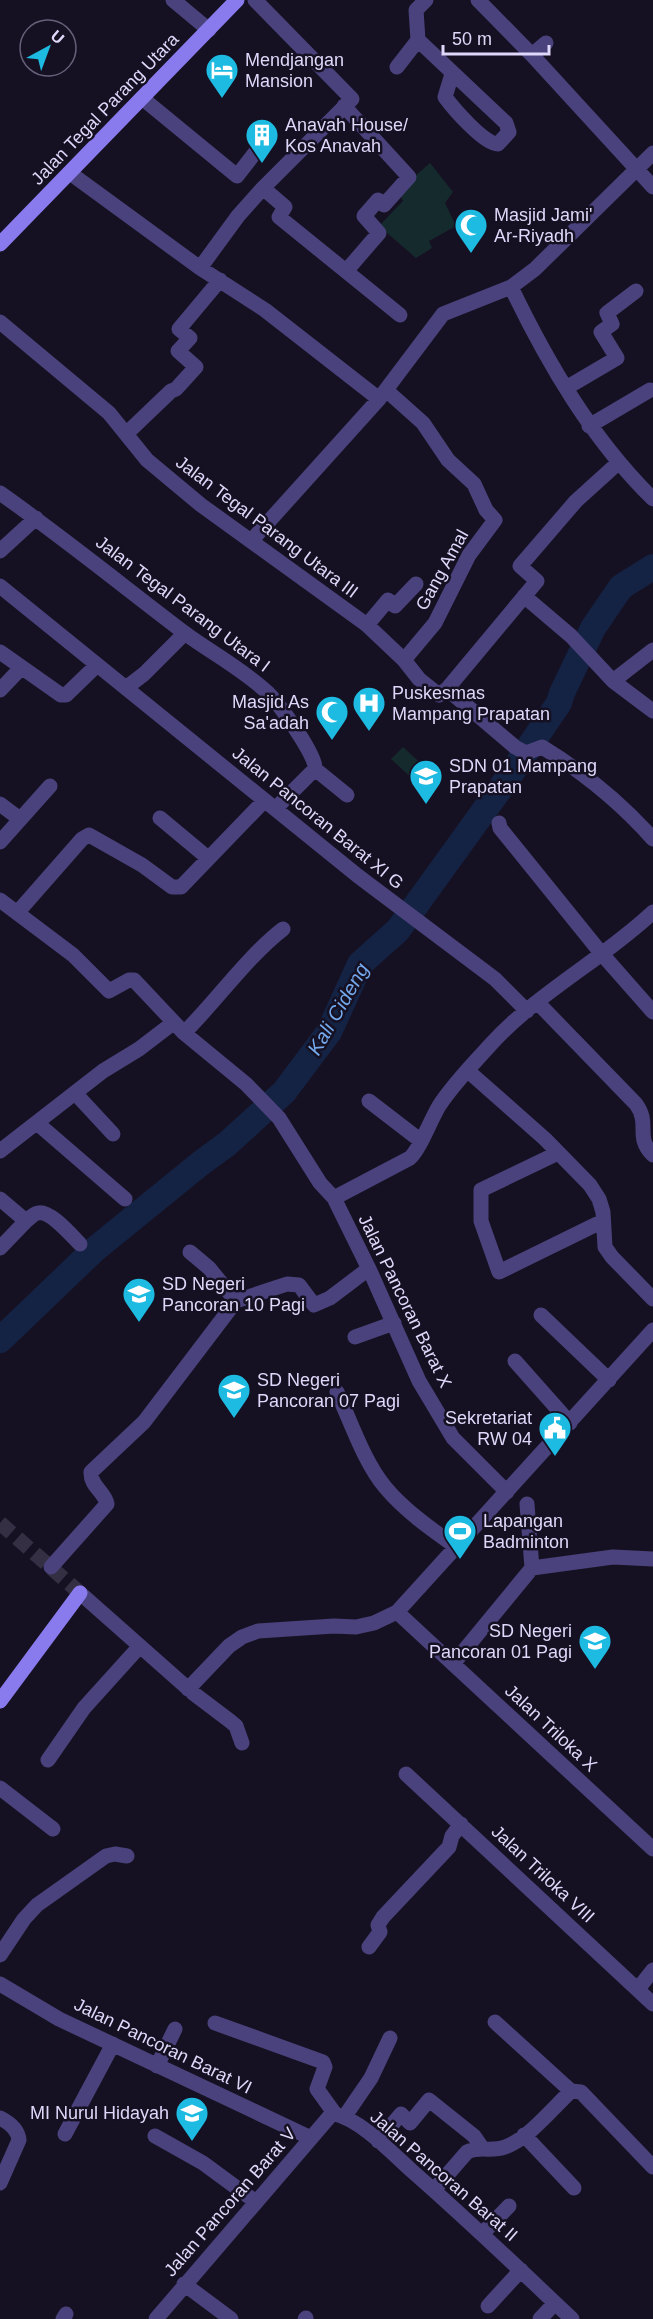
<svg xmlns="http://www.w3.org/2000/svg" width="653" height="2319" font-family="Arial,sans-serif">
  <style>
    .green { fill: #152a2c }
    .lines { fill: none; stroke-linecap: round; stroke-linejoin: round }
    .river { stroke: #142243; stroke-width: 26 }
    .secondary-tunnel { stroke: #342f42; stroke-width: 15; stroke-dasharray: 15 8; stroke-linecap: butt }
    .street { stroke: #4a427c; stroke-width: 15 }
    .secondary { stroke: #897bee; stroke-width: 15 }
    .labels { text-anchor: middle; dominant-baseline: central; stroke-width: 5; stroke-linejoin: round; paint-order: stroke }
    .poi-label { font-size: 18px; fill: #dfd8fa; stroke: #161122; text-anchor: start }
    .street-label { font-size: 18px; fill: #dfd8fa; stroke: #161122 }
    .water-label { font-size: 20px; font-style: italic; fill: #73a8ed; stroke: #161122 }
  </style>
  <rect width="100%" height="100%" fill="#161122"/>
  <!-- green -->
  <path class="green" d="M430 163 453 192 445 203 456 226 429 241 432 248 416 258 379 226 403 201 398 191Z
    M403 747 428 770 416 782 391 759Z"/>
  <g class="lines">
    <!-- river -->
    <path class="river" d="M0 1340 94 1250 201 1163 227 1144 284 1092 329 1032 360 964 398 930 512 772 559 703 562 693 593 628 621 587 653 567"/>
    <!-- secondary-tunnel -->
    <path class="secondary-tunnel" d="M0 1523 80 1593"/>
    <!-- street -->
    <path class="street" d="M173 0 209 30
      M478 0 532 55 653 187
      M418 40 506 123 509 132 498 144C485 145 453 108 445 97L452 74
      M532 55 546 43
      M397 67 418 40 416 10 426 0
      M142 98 237 176 261 145
      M344 106 409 177 384 205 378 200 364 216 379 233 347 270
      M70 173 200 268 265 310 379 399
      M263 188 285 207 279 217 400 315
      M200 268 238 216 263 188 352 99 255 0
      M511 287C548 364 592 439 653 499
      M0 322 109 413 147 460 201 505 367 625 404 660 419 679 439 695 447 689 515 747 526 753 542 747C583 772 621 803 653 839
      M566 388 617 358 601 332 612 324 607 313 636 291
      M386 390 423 423 448 460 474 484 486 510 495 520 469 555 435 623 404 660
      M589 426 650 390
      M126 434 171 391 176 389 196 367 178 351 190 338 179 329 220 280
      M0 493C64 538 124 587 186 634 212 653 245 671 268 693 279 704 317 756 315 769
      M252 540 379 399 443 314 511 287 535 269 653 153
      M0 551 36 518
      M0 586 358 876 495 979 527 1011
      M524 596 571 636 613 681 653 711
      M367 625 388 600 395 606 416 584
      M0 652 61 695H66L97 665
      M613 681 653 650
      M127 687 144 674 185 633
      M447 689 537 581 520 566 576 501 618 463
      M0 690 21 668
      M315 769 347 795
      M0 804 20 819
      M275 809 315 769
      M160 818 208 858
      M499 823 500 828 601 953 653 1012
      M0 842 50 786
      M0 900 73 955 109 991 129 980H134L184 1033 246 1084 279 1118 320 1183 334 1198 370 1271 419 1381 453 1438 507 1492
      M17 913 82 839 89 835 142 865 172 887H181L264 801
      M538 1003 636 1104C651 1125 634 1136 653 1155
      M184 1033C217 1000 247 957 283 929
      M468 1071 545 1139 590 1185 599 1199 603 1212 605 1247 612 1257 653 1299
      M75 1093 113 1134
      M369 1101 421 1141
      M37 1123 125 1199
      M0 1151 103 1071 139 1049 173 1023
      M558 1153 481 1190V1221L499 1272 603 1221
      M334 1198 410 1158C420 1149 430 1121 439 1106 453 1084 474 1063 492 1043 539 992 603 959 653 912
      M0 1199 26 1221C30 1218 33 1214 38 1213 50 1210 71 1235 80 1244
      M0 1248 26 1221
      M190 1252 209 1268 236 1301
      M541 1315 609 1380
      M355 1337 394 1323
      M515 1361 570 1423
      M337 1392C351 1422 364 1462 385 1487 404 1510 431 1529 455 1546
      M527 1504 532 1568
      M51 1567 107 1504C105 1492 90 1486 91 1472L144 1422 236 1301 287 1284 299 1285 314 1305 330 1298 363 1273 370 1271
      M80 1593 193 1693 230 1721 236 1726 242 1743
      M397 1612 653 1849
      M453 1664 532 1568 613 1557 653 1559
      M188 1689 229 1646 242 1637 258 1631 334 1626 356 1627 374 1623 397 1612 653 1330
      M48 1760 84 1708 140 1646
      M406 1774 653 2004
      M0 1788 53 1829
      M369 1947 380 1932 378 1925 383 1917 449 1847 452 1836 461 1824
      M0 1955 24 1919 37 1905 106 1856 115 1854 127 1856
      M0 1984 59 2019 311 2138
      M638 1989 653 1970
      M495 2022 571 2091
      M215 2023 323 2062 325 2067 317 2089 335 2114C361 2120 392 2153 412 2171 467 2219 519 2269 572 2319
      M157 2066 175 2029
      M345 2116 371 2078 390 2038
      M0 2118C10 2123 18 2129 19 2140L0 2183
      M65 2134 113 2044
      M524 2135 574 2188
      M155 2136 203 2163 256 2202
      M378 2141 401 2114 410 2123 429 2100 474 2136 483 2149
      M434 2190 467 2152C479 2146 492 2152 505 2147 528 2139 553 2108 571 2091L581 2092 653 2167
      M482 2234 509 2206
      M184 2284 231 2319
      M488 2306 521 2270
      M63 2319 66 2314
      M156 2319 330 2116 335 2114
      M305 2319 306 2318
      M540 2319 555 2303"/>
    <!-- secondary -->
    <path class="secondary" d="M0 244 237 0
      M0 1701 80 1593"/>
  </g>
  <!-- icons -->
  <defs>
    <symbol id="hotel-pin" viewBox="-11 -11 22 30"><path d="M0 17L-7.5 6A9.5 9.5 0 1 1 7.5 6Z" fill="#1dbae1" stroke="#161122"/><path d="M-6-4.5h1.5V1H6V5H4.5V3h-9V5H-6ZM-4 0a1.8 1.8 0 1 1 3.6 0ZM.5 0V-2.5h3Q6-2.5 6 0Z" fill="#fff"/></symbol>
    <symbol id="building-pin" viewBox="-11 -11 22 30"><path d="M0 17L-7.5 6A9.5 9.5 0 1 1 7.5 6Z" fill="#1dbae1" stroke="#161122"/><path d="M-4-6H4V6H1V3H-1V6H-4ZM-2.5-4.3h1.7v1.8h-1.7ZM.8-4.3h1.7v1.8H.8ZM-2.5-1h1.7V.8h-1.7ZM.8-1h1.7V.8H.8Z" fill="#fff"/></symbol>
    <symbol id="mosque-pin" viewBox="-11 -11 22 30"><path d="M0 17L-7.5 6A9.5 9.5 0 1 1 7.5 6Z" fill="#1dbae1" stroke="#161122"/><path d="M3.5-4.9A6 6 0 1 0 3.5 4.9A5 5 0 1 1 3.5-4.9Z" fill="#fff"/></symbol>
    <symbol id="hospital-pin" viewBox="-11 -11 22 30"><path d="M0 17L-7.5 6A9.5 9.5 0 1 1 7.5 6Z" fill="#1dbae1" stroke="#161122"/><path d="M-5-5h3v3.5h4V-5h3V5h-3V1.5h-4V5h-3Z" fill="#fff"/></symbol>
    <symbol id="school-pin" viewBox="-11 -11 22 30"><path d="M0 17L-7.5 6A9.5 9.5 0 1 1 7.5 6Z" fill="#1dbae1" stroke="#161122"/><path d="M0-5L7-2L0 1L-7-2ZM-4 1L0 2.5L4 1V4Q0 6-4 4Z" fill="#fff"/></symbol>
    <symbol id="civic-pin" viewBox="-11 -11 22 30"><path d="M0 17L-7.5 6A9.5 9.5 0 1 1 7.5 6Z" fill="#1dbae1" stroke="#161122"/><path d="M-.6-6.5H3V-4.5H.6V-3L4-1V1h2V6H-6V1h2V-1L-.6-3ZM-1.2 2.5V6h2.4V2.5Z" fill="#fff"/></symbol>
    <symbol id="stadium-pin" viewBox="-11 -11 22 30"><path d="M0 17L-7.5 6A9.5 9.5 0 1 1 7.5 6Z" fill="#1dbae1" stroke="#161122"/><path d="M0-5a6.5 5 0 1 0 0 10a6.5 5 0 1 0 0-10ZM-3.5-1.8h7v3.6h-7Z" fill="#fff"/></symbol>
  </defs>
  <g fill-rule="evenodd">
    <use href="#hotel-pin" x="203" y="51" width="38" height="52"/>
    <use href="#building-pin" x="243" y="116" width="38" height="52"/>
    <use href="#mosque-pin" x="452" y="206" width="38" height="52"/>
    <use href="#hospital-pin" x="350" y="684" width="38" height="52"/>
    <use href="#mosque-pin" x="313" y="693" width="38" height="52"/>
    <use href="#school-pin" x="407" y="757" width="38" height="52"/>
    <use href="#school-pin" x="120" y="1275" width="38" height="52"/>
    <use href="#school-pin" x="215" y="1371" width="38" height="52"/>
    <use href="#civic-pin" x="536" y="1409" width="38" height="52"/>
    <use href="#stadium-pin" x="441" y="1512" width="38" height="52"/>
    <use href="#school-pin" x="576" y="1622" width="38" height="52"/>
    <use href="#school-pin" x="173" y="2094" width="38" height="52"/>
  </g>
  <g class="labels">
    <!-- poi labels -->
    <g class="poi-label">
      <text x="245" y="60">Mendjangan<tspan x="245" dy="21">Mansion</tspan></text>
      <text x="285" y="125">Anavah House/<tspan x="285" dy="21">Kos Anavah</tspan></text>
      <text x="494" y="215">Masjid Jami'<tspan x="494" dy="21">Ar-Riyadh</tspan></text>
      <text x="392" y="693">Puskesmas<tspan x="392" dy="21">Mampang Prapatan</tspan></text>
      <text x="309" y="702" text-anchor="end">Masjid As<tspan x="309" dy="21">Sa'adah</tspan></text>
      <text x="449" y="766">SDN 01 Mampang<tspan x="449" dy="21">Prapatan</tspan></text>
      <text x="162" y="1284">SD Negeri<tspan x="162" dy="21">Pancoran 10 Pagi</tspan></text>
      <text x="257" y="1380">SD Negeri<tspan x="257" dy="21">Pancoran 07 Pagi</tspan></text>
      <text x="532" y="1418" text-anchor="end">Sekretariat<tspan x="532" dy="21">RW 04</tspan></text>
      <text x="483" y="1521">Lapangan<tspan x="483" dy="21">Badminton</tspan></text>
      <text x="572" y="1631" text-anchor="end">SD Negeri<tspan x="572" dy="21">Pancoran 01 Pagi</tspan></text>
      <text x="169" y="2113" text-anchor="end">MI Nurul Hidayah</text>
    </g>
    <!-- street labels -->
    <g class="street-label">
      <text transform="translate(105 109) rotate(-46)">Jalan Tegal Parang Utara</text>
      <text transform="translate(267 527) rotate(37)">Jalan Tegal Parang Utara III</text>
      <text transform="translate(442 570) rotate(-61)">Gang Amal</text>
      <text transform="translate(183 604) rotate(37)">Jalan Tegal Parang Utara I</text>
      <text transform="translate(318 818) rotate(39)">Jalan Pancoran Barat XI G</text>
      <text transform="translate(405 1301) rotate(64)">Jalan Pancoran Barat X</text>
      <text transform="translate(551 1728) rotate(43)">Jalan Triloka X</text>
      <text transform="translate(543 1874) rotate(43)">Jalan Triloka VIII</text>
      <text transform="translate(163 2046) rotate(26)">Jalan Pancoran Barat VI</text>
      <text transform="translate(444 2176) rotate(41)">Jalan Pancoran Barat II</text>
      <text transform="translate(230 2202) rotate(-49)">Jalan Pancoran Barat V</text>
    </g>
    <!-- water labels -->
    <g class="water-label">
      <text transform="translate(338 1009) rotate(-60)">Kali Cideng</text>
    </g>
  </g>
  <!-- north arrow -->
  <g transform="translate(48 48) rotate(41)"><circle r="28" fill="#161122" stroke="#666178" stroke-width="1.5"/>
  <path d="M0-4.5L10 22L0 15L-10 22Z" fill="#1dbae1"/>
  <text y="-9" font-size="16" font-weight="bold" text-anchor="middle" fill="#dfd8fa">U</text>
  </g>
  <!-- scale -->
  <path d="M443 45v9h106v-9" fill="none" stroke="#dfd8fa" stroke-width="3"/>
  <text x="452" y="45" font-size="18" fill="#dfd8fa" stroke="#161122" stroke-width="4.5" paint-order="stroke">50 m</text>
</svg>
